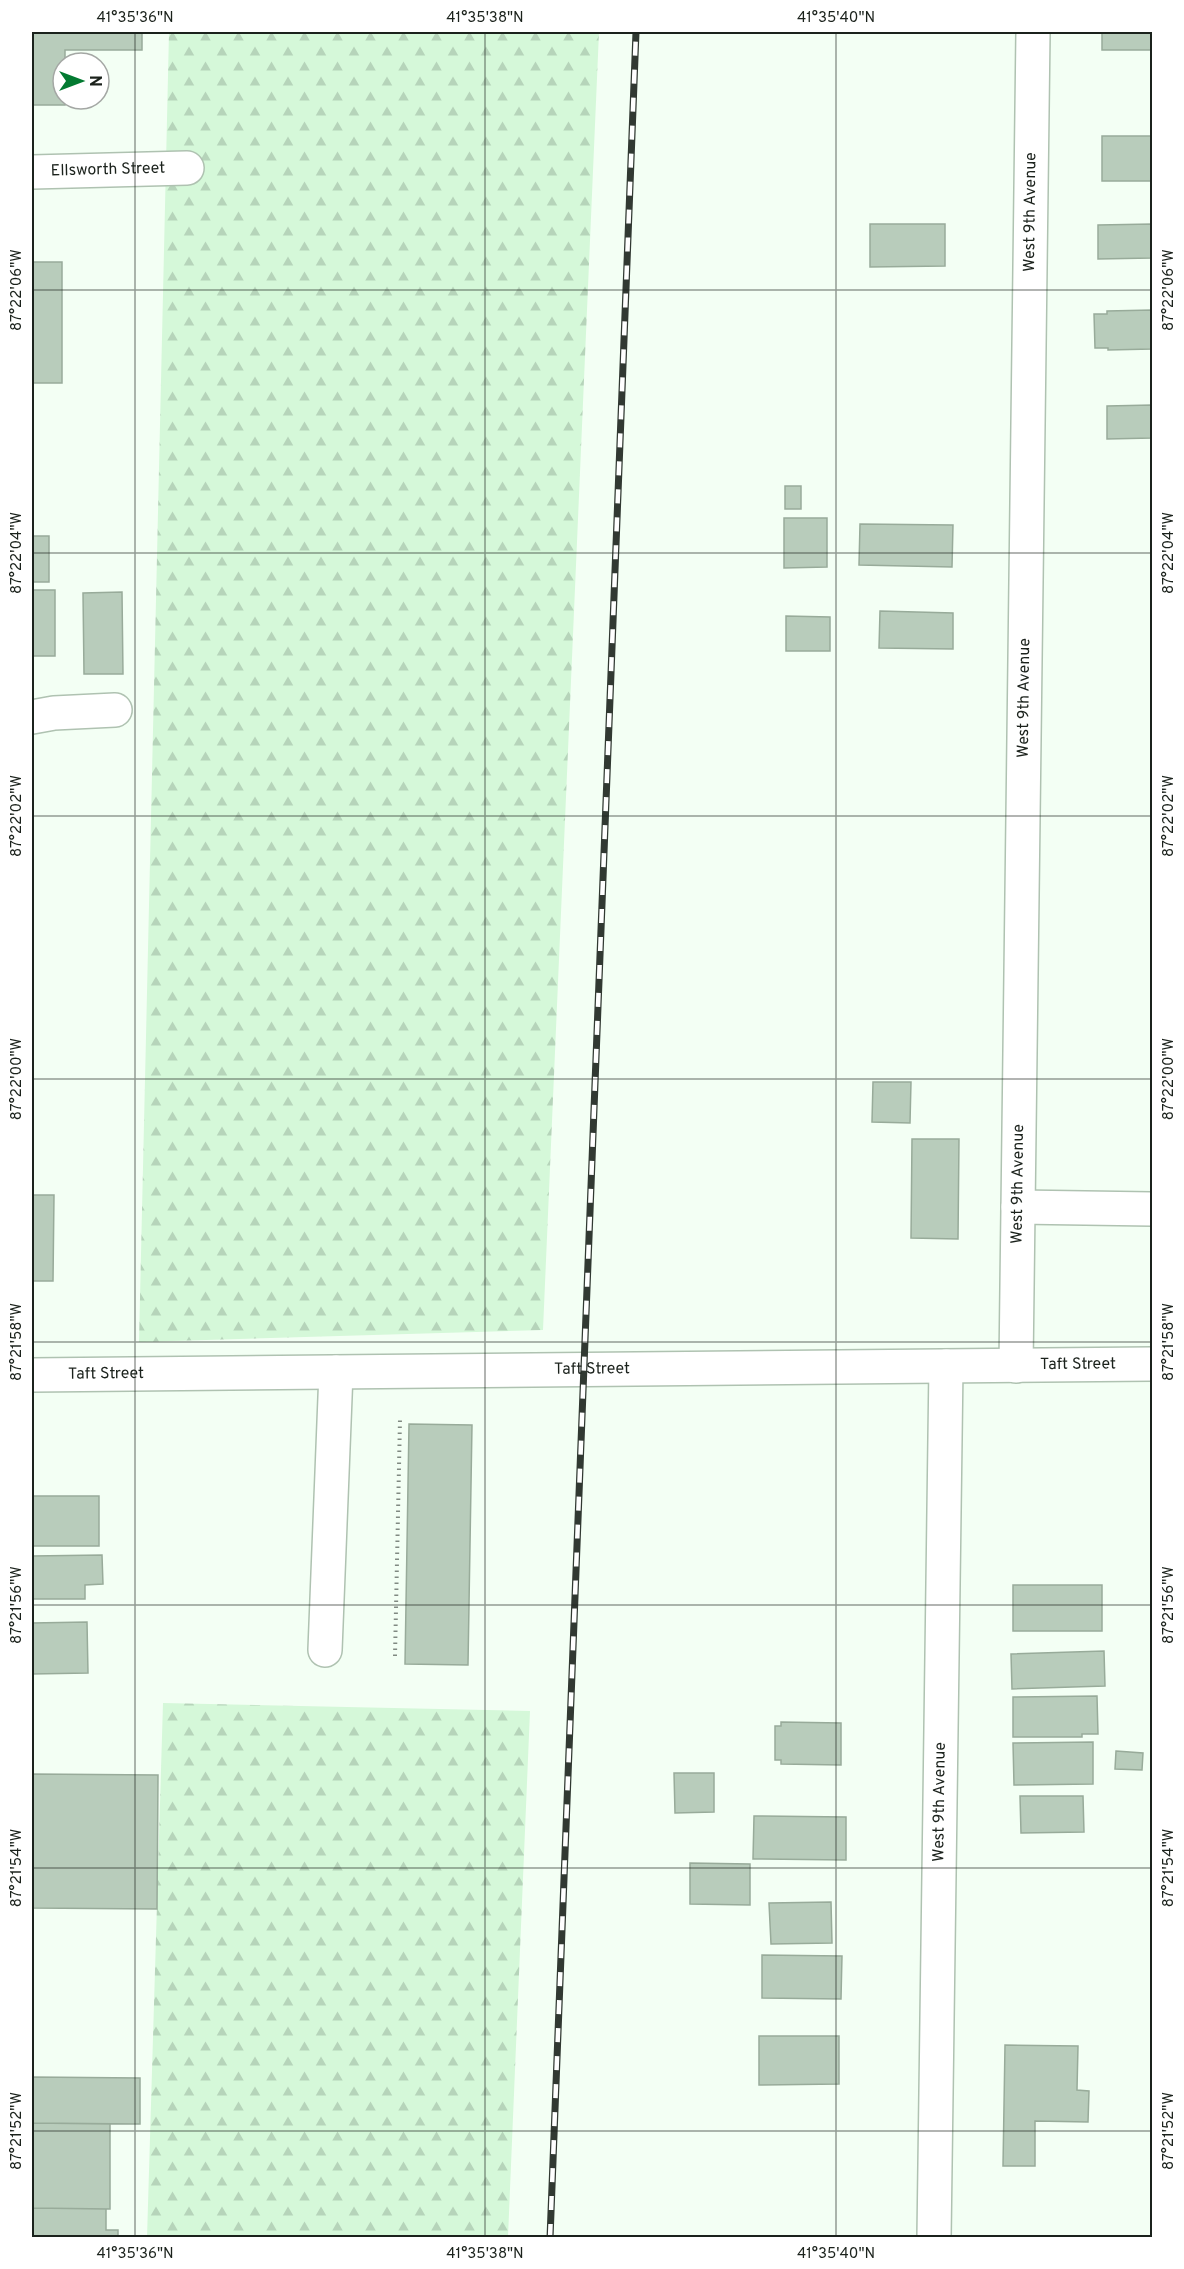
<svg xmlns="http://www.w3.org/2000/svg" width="1184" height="2269" font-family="Overpass,sans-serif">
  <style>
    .forest { fill: url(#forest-firs) }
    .building { fill: #b8ccbb; stroke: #98ab9a; stroke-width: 1.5 }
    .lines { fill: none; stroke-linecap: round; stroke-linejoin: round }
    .minor-casing { stroke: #afc2b1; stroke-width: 36 }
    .path { stroke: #808981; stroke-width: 4; stroke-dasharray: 1.5 4.5; stroke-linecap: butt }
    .minor { stroke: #fff; stroke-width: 33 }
    .rail-casing { stroke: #313932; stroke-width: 7 }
    .rail { stroke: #fff; stroke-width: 4.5; stroke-dasharray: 14; stroke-linecap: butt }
    .ticks { fill: none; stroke: #1b221c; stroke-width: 1.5; stroke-opacity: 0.45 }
    .labels { text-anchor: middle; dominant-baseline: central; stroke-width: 5; stroke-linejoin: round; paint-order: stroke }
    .street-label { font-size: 16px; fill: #1b221c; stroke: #fff }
    .neatline { fill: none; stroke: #1b221c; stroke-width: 2 }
    .ticks-label { font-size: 15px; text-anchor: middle; fill: #1b221c }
  </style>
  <defs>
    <pattern id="forest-firs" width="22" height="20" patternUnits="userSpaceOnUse" patternTransform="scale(1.5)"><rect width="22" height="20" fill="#d5f8d9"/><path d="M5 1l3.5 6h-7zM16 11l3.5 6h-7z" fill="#b6d4ba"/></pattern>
  </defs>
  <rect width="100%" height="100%" fill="#f3fff4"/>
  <!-- forest -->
  <path class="forest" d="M169 32H599L543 1330 139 1342Z
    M163 1703 530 1711 508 2237 147 2238Z"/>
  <!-- building -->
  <path class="building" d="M32 32H142V50H65V63H63V99H65V105H32Z
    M1102 32H1152V50H1102Z
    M1102 136H1152V181H1102Z
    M870 224H945V266L870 267Z
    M1152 224V258L1098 259V225Z
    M32 262H62V383H32Z
    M1152 310V349L1108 350V348H1095L1094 314H1107V311Z
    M1152 405V438L1107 439V406Z
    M785 486H801V509H785Z
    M784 518H827V567L784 568Z
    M860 524 953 525 952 567 859 565Z
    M32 536H49V582H32Z
    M32 590H55V656H32Z
    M122 592 123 674H84L83 593Z
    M880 611 953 613V649L879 648Z
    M786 616 830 617V651H786Z
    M873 1082H911L910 1123 872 1122Z
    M912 1139H959L958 1239 911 1238Z
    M32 1195H54L53 1281H32Z
    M409 1424 472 1425 468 1665 405 1664Z
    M32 1496H99V1546H32Z
    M102 1555 103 1584 85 1585V1599H32V1556Z
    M1013 1585H1102V1631H1013Z
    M87 1622 88 1673 32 1674V1623Z
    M1104 1651 1105 1686 1012 1689 1011 1654Z
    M1097 1696 1098 1734H1082V1737H1013V1697Z
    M781 1722 841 1723V1765L781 1764V1760H775V1726H781Z
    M1093 1742V1784L1014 1785 1013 1743Z
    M1116 1751 1143 1753 1142 1770 1115 1769Z
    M674 1773H714V1812L675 1813Z
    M32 1774 158 1775 157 1909 32 1908Z
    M1020 1796H1083L1084 1832 1021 1833Z
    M754 1816 846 1817V1860L753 1859Z
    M690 1863 750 1864V1905L690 1904Z
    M831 1902 832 1943 771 1944 769 1903Z
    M762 1955 842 1956 841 1999 762 1998Z
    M759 2036H839V2084L759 2085Z
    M1005 2045 1078 2046 1077 2090 1089 2091 1088 2122 1035 2121V2166H1003Z
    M32 2077 140 2078V2124L32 2123Z
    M32 2123 110 2124V2209L32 2208Z
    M32 2208 106 2209V2230H118V2238H32Z"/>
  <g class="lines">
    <defs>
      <g id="minor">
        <path id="s1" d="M32 172 187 168"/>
        <path d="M32 717 54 713 115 710"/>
        <path d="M1018 1207 1152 1209"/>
        <path id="s2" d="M1016 1366 1033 32"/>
        <path id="s3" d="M32 1375 1152 1364"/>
        <path d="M325 1650 336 1372"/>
        <path id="s4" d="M934 2238 946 1366"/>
      </g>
    </defs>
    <!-- minor casing -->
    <use href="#minor" class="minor-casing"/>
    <!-- path -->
    <path class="path" d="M395 1656 400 1419"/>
    <!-- minor -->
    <use href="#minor" class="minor"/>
    <defs>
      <path id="rail" d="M550 2238 636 32"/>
    </defs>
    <!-- rail casing -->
    <use href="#rail" class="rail-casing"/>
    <!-- rail -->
    <use href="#rail" class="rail"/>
  </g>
  <!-- ticks -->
  <path class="ticks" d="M135 32V2238M485 32V2238M836 32V2238M32 290H1152M32 553H1152M32 816H1152M32 1079H1152M32 1342H1152M32 1605H1152M32 1868H1152M32 2131H1152"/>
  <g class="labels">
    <!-- street labels -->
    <g class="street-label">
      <text stroke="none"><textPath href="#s1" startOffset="76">Ellsworth Street</textPath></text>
      <text stroke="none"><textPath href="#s2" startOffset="1154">West 9th Avenue</textPath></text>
      <text stroke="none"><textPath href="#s2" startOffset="668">West 9th Avenue</textPath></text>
      <text stroke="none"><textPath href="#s2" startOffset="182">West 9th Avenue</textPath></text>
      <text stroke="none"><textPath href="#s3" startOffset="1046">Taft Street</textPath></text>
      <text stroke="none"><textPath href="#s3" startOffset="560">Taft Street</textPath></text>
      <text stroke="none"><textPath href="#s3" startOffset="74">Taft Street</textPath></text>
      <text stroke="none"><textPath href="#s4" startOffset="436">West 9th Avenue</textPath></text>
    </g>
  </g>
  <!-- border -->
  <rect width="1184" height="2269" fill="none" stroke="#ffffff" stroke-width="66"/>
  <!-- north arrow -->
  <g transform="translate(81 81) rotate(90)"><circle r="28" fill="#ffffff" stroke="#a4a7a4" stroke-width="1.5"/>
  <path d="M0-4.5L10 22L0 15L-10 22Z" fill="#037a31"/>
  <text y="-9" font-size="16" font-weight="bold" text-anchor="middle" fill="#1b221c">N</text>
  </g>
  <rect x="33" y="33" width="1118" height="2203" class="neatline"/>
  <g class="ticks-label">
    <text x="135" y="22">41°35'36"N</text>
    <text x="485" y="22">41°35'38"N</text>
    <text x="836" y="22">41°35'40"N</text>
    <text transform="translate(1168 290) rotate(-90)" y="5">87°22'06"W</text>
    <text transform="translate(16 290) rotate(-90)" y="5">87°22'06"W</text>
    <text transform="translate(16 553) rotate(-90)" y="5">87°22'04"W</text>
    <text transform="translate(1168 553) rotate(-90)" y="5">87°22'04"W</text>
    <text transform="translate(1168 816) rotate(-90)" y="5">87°22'02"W</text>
    <text transform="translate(16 816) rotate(-90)" y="5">87°22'02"W</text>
    <text transform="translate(1168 1079) rotate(-90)" y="5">87°22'00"W</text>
    <text transform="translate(16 1079) rotate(-90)" y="5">87°22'00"W</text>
    <text transform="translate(1168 1342) rotate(-90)" y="5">87°21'58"W</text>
    <text transform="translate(16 1342) rotate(-90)" y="5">87°21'58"W</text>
    <text transform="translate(16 1605) rotate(-90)" y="5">87°21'56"W</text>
    <text transform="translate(1168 1605) rotate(-90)" y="5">87°21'56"W</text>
    <text transform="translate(1168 1868) rotate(-90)" y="5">87°21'54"W</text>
    <text transform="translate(16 1868) rotate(-90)" y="5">87°21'54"W</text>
    <text transform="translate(16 2131) rotate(-90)" y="5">87°21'52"W</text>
    <text transform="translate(1168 2131) rotate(-90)" y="5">87°21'52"W</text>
    <text x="135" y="2258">41°35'36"N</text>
    <text x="485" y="2258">41°35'38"N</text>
    <text x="836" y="2258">41°35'40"N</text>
  </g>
</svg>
